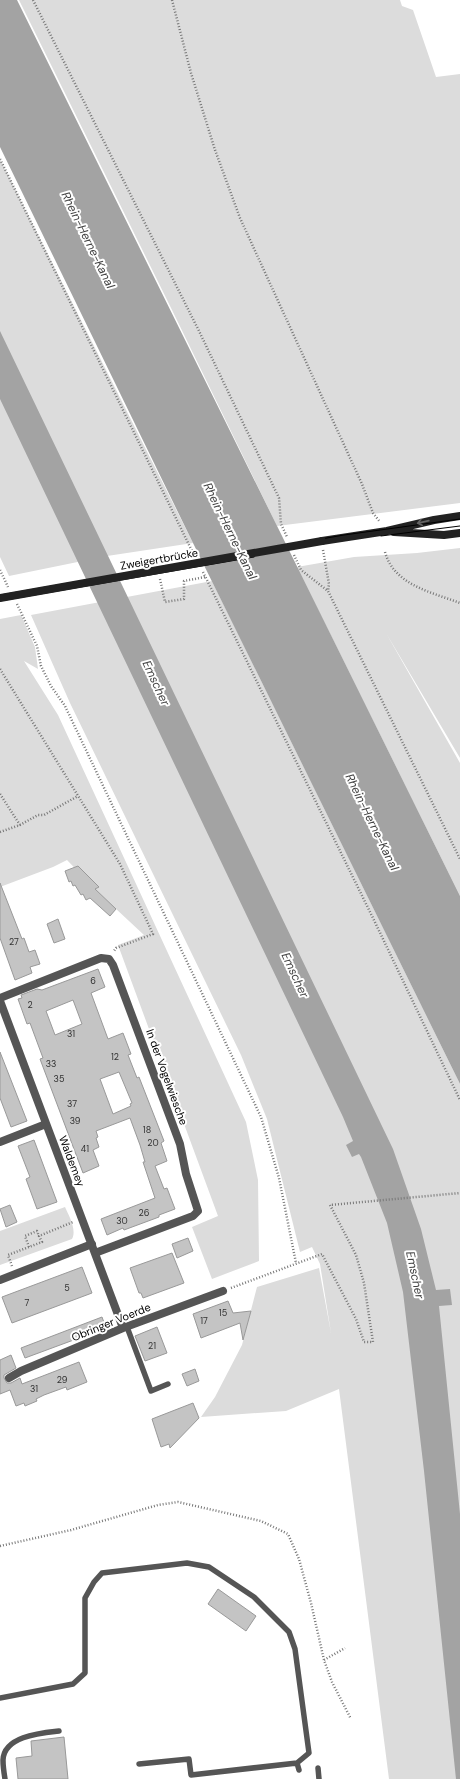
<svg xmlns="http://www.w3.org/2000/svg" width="460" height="1779" font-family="'DM Sans',sans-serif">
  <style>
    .green { fill: #dcdcdc }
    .water { fill: #a3a3a3 }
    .building { fill: #c4c4c4; stroke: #999; fill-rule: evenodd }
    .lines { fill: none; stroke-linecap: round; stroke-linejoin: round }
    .path { stroke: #777; stroke-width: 2.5; stroke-dasharray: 1 2; stroke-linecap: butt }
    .service { stroke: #555; stroke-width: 5.5 }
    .minor { stroke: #555; stroke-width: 8 }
    .secondary { stroke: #222; stroke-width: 8 }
    .tram { stroke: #000; stroke-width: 1 }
    .secondary-bridge { stroke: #222; stroke-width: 8 }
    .oneway { stroke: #646464 }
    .labels { text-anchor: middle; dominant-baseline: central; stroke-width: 4; stroke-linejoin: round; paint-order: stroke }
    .number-label { font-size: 9px; fill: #313131 }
    .street-label { font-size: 11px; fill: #000; stroke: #fff }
    .water-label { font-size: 12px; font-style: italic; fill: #444; stroke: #fff }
  </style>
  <rect width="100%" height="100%" fill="#fff"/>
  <!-- green -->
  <path class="green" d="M19 0H400L402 6 413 10 436 77 460 74V503L277 526 172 310Z
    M0 159 193 543 107 556 9 576 0 557Z
    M460 548V758L386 633 460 763V896L297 567 354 557 417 553Z
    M212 581 460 1084V1779H389L339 1389 286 1411 201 1417 215 1397 242 1345 257 1287 319 1268 331 1333 320 1264 312 1247 300 1252 267 1119 241 1055 70 703 31 615Z
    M21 615 35 647 38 669 24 661 58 715 246 1122 258 1180 259 1261 212 1279 192 1227 218 1216 118 945 144 935 100 894 67 860 53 867 0 887V619Z
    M65 1207C69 1216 77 1230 72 1239L0 1265V1231Z"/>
  <!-- water -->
  <path class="water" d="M0 0H17L460 896V1084L193 543 0 147Z
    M0 331 393 1149 421 1229 436 1290 450 1289 452 1305 439 1306 460 1514V1779H456L424 1471 403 1292 387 1223 361 1157 359 1154 352 1157 346 1145 353 1141 343 1117 0 399Z"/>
  <!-- building -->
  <path class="building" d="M78 866 99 887 95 889 116 909 110 916 90 898 86 900 83 894 81 895 75 885 73 886 71 881 69 882 65 871Z
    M0 883 22 939 24 938 29 952 35 950 40 964 30 967 32 973 15 980 0 938Z
    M58 919 65 939 54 943 47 924Z
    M98 969 105 987 91 993 108 1039 123 1033 131 1054 128 1055 137 1078 139 1077 164 1141 161 1143 167 1161 155 1166 164 1189 167 1188 175 1209 159 1215V1217L124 1230 123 1228 107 1235 101 1219 155 1198 143 1162H145L140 1145 130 1118 96 1131 98 1137 96 1138 99 1147 93 1150 99 1166 83 1173 40 1059 43 1058 30 1023 27 1024 18 999 22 998 21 995 37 989 42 990ZM73 1000 82 1024 55 1035 46 1011ZM119 1072 132 1103 130 1104 131 1106 113 1114 100 1079Z
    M0 1052 27 1121 11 1127 0 1098Z
    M34 1140 57 1202 37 1209 26 1179 30 1177 18 1146Z
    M10 1205 17 1222 6 1227 0 1209Z
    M188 1238 193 1251 177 1258 172 1244Z
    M172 1253 184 1283 143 1298 141 1293H139L130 1268Z
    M82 1267 92 1293 12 1323 2 1297Z
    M228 1301 233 1313 251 1311 243 1340 240 1323 201 1338 193 1314Z
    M102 1317 106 1328 25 1358 21 1348Z
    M157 1327 167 1353 145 1361 135 1336Z
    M11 1355 16 1368 4 1375V1378L7 1383H11L20 1378 22 1384 79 1362 87 1382 67 1390 66 1387 44 1395 36 1399 37 1401 25 1406 24 1403 16 1406 10 1390 0 1394V1360Z
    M195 1369 199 1381 187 1386 182 1374Z
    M193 1403 199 1418 170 1448 169 1444 161 1447 152 1419Z
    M218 1589 256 1616 246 1631 208 1604Z
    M64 1737 68 1779H18L16 1758 32 1756 31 1741Z"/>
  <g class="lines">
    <!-- path -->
    <path class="path" d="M33 0 199 331 279 498 281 524 287 537
      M172 0 191 73 215 150 240 218 362 484 373 513 380 522
      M0 159 193 553
      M323 550 329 584 328 591
      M385 552C394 585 431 592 460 603
      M294 555 301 570 328 591 460 859
      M0 570 8 587
      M203 572 372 916 460 1100
      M160 579 165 602 184 599V581L205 577
      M17 604 37 646 41 666 51 686 65 706 261 1117 279 1178 296 1263
      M0 669 120 864 153 934 116 948 114 951
      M0 794 20 825
      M0 832 20 825 38 815H44L78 796
      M29 1247 25 1236 37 1231 39 1236
      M12 1266 8 1255 42 1242 39 1236 73 1222
      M231 1288 322 1254 356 1319 364 1342H373L364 1283 356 1255 330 1205 460 1193
      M0 1546 71 1530 158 1505 178 1502 261 1521 288 1534 299 1559 311 1603 324 1660 332 1682 351 1719
      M324 1660 345 1648"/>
    <!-- service -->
    <path class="service" d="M127 1327 151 1391 168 1384
      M0 1698 73 1684 85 1673V1598L94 1582 102 1573 187 1563 209 1567 254 1597 289 1632 295 1649 309 1753 297 1763
      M139 1764 189 1759 191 1775 297 1763 299 1770
      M318 1768 319 1779
      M5 1779C4 1773 3 1766 3 1760 4 1736 41 1733 59 1731"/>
    <!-- minor -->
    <path class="minor" d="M0 998 101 958 109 959 113 965 180 1144 186 1174 198 1211 193 1216 95 1253
      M0 1001 123 1328
      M0 1142 46 1124
      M0 1280 92 1244
      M9 1378 21 1371 123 1328 223 1291"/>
    <!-- secondary -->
    <path class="secondary" d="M394 532 444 535 460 533
      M322 541 387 531 434 520 460 516"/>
    <!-- tram -->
    <path class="tram" d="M381 536 460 526
      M0 595 344 535 460 519
      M0 601 254 557"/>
    <!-- secondary-bridge -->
    <path class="secondary-bridge" d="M0 598 322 541"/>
  </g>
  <!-- one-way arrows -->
  <defs><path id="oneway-shaft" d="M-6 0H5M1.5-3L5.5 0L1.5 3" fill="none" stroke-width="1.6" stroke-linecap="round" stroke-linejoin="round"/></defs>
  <use class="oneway" href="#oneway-shaft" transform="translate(423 522) rotate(167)"/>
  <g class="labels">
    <!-- number labels -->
    <g class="number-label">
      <text x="14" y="942">27</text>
      <text x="93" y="981">6</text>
      <text x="30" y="1005">2</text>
      <text x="71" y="1034">31</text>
      <text x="115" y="1057">12</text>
      <text x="51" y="1064">33</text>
      <text x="59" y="1079">35</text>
      <text x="72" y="1104">37</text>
      <text x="75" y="1121">39</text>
      <text x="147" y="1130">18</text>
      <text x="153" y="1143">20</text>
      <text x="85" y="1149">41</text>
      <text x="144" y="1213">26</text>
      <text x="122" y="1221">30</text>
      <text x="67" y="1288">5</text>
      <text x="27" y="1303">7</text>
      <text x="223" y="1313">15</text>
      <text x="204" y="1321">17</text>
      <text x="152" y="1346">21</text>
      <text x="62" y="1380">29</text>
      <text x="34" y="1389">31</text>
    </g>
    <!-- street labels -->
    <g class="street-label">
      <text transform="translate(159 559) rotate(-10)">Zweigertbrücke</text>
      <text transform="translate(167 1077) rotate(70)">In der Vogelwiesche</text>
      <text transform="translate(72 1161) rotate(69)">Waldemey</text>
      <text transform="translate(111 1322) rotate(-22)">Obringer Voerde</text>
    </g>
    <!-- water labels -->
    <g class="water-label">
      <text transform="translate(88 240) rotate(64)">Rhein-Herne-Kanal</text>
      <text transform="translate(230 531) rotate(64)">Rhein-Herne-Kanal</text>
      <text transform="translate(156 683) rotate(65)">Emscher</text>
      <text transform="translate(372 822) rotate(64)">Rhein-Herne-Kanal</text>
      <text transform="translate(295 975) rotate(65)">Emscher</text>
      <text transform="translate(415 1275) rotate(78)">Emscher</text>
    </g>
  </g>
</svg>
